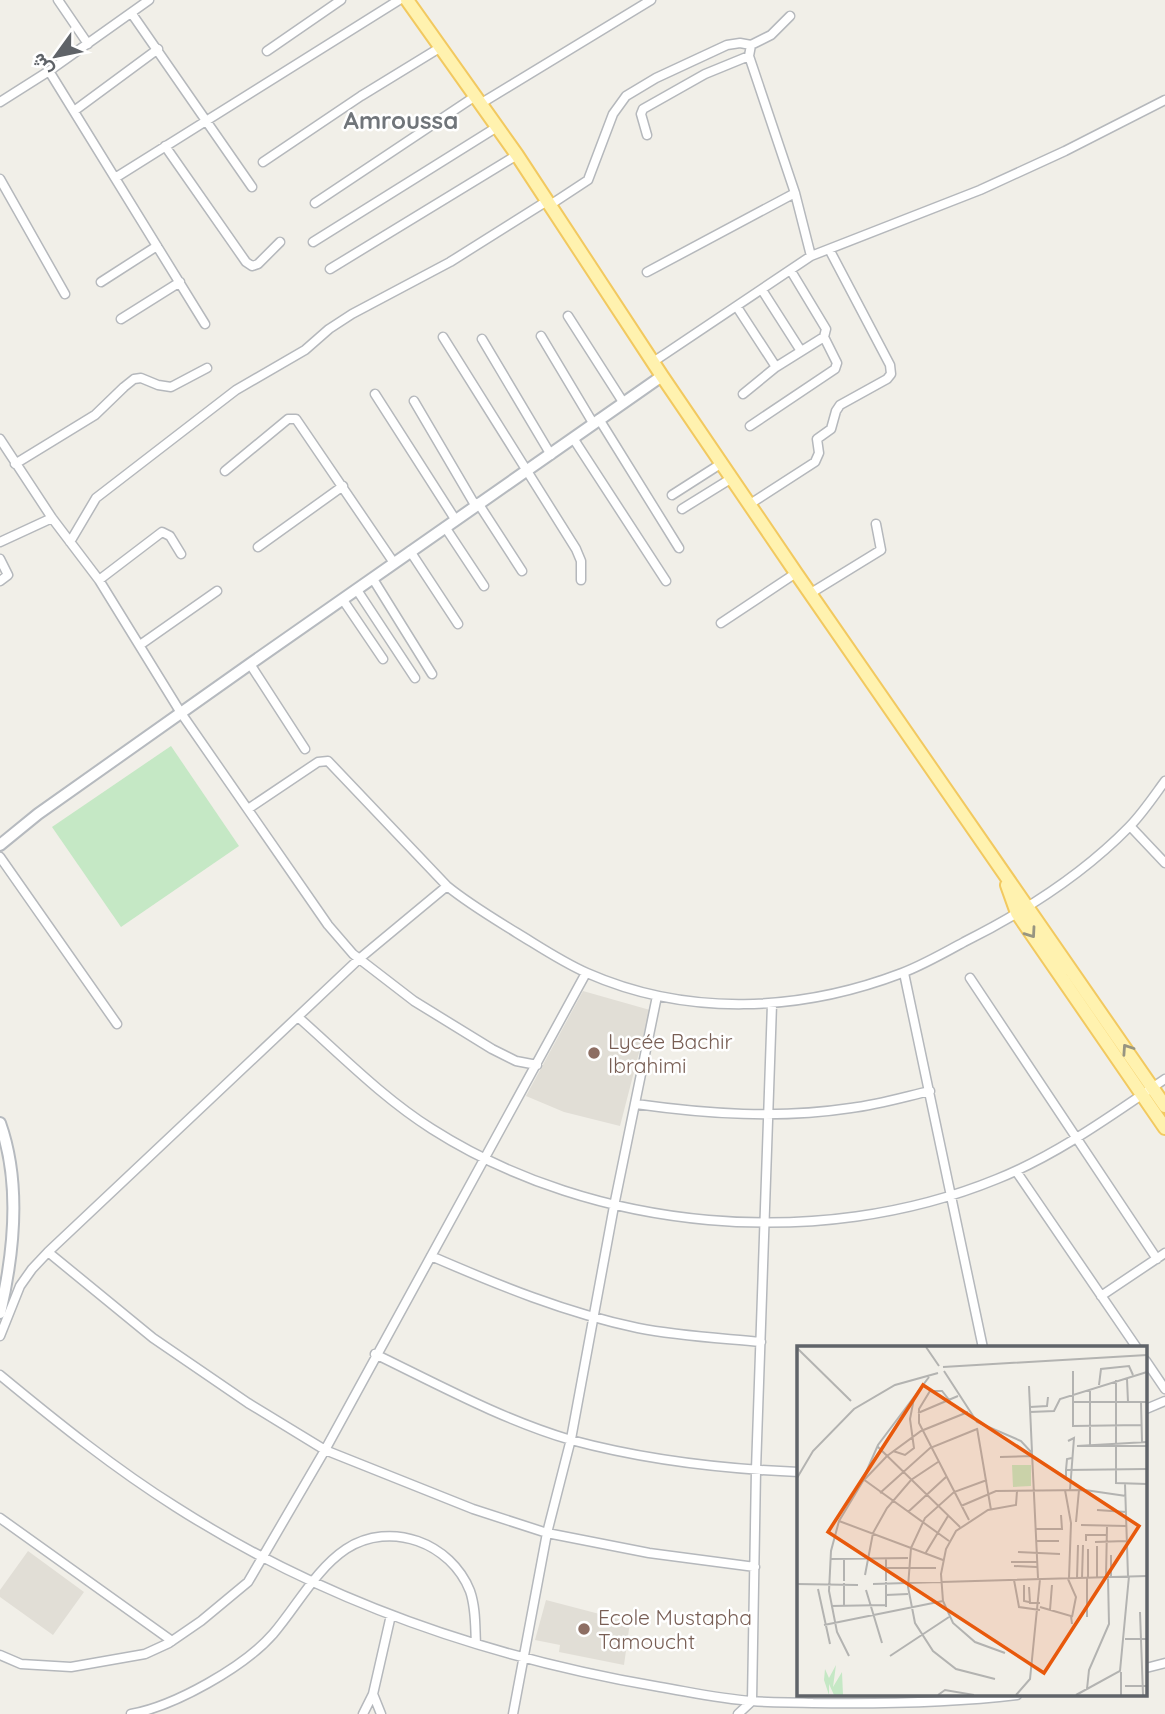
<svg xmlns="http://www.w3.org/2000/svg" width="1165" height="1714" font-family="Quicksand,Vazirmatn,sans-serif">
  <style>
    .education { fill: #e1ded6 }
    .green { fill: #c5e8c5 }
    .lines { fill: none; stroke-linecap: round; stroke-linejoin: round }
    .street-casing { stroke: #b5b8bc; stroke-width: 11 }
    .secondary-casing { stroke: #b6babf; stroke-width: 14 }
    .primary-casing { stroke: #f2c960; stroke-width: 16 }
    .street { stroke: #fff; stroke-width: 8 }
    .secondary { stroke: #fff; stroke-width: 10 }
    .primary { stroke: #fff2af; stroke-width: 12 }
    .oneway { stroke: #979581 }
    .education-dot { fill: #8d6e63; stroke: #fff; stroke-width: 2.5 }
    .labels { text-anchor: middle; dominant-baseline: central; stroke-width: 5; stroke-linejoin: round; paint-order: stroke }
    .education-label { font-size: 21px; fill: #785e54; stroke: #fff; text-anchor: start }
    .quarter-label { font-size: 24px; font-weight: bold; fill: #70757a; stroke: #fff }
    .inset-road { fill: none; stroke: #b3b3b1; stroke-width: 2 }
    .view { fill: #e8590c; fill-opacity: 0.15; stroke: #e8590c; stroke-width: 3.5 }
    .inset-edge { fill: none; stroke: #5f6368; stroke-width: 3.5 }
  </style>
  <rect width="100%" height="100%" fill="#f1efe8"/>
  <!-- education -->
  <path class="education" d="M583 991 650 1010 620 1126 564 1112 526 1096Z
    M28 1551 84 1592 53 1635 0 1597V1590Z
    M546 1600 630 1622 624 1665 559 1652 560 1645 535 1640Z"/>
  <!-- green -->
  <path class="green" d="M171 746 239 846 121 927 52 827Z"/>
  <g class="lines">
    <defs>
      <path id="street" d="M58 0 88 44
        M132 14 252 187
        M790 16 771 35 751 45 749 56 795 193 811 256
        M267 51 341 0
        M49 71 205 324
        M0 102 49 71 149 0
        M480 104 651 0
        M74 111 158 49
        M647 135 641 114 643 109 705 74 749 56
        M165 146 246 262 252 266 258 264 280 242
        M263 162 361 96 441 47
        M115 178 399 0
        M0 179 65 294
        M315 203 474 97
        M550 205 588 180 613 114 626 96 656 78 727 45 740 43 751 45
        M313 242 497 127
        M330 269 517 155
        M647 272 795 193
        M101 282 157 246
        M762 290 801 351
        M737 307 776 367
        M568 316 623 402
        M121 319 180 282
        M541 336 593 423
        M443 337 576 549 581 561V580
        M482 339 551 455
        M653 362 811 256 980 190 1065 151 1165 100
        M375 394 455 519
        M743 394 776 367 824 337 826 329 791 271
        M414 401 475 505
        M599 419 679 548
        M750 426 835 369 837 363 824 337
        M573 438 666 581
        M0 439 52 518 99 580 181 713 328 925 353 954 414 1001 492 1049 516 1061 537 1065
        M15 464 95 415 124 387 134 379 141 378 158 385 171 387 207 368
        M225 471 288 419H296L394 563
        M672 495 722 463
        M478 503 522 571
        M750 504 815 462 819 453 817 439 831 429 836 411 840 405 887 379 891 374 890 365 829 249
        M682 509 732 478
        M445 527 484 586
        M0 542 52 518
        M70 542 96 498 236 390 305 350 329 329 352 314 450 262 547 201
        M258 547 343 486
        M410 551 458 624
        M0 559 8 575 0 581
        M373 579 432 674
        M99 580 162 532 170 536 181 554
        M357 590 415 678
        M811 593 881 550 876 524
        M343 600 383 659
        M721 623 796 573
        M140 645 217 591
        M250 664 305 749
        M248 809 318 762 328 761 447 886C469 904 493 918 517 933 540 947 562 962 587 973 687 1017 800 1012 902 973 923 965 944 953 964 942 1022 913 1083 874 1129 827 1142 814 1154 796 1165 781
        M1130 826 1165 863
        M0 857 117 1024
        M904 973 983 1348
        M970 978 1157 1259
        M298 1017C342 1056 383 1098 432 1129 594 1232 819 1252 997 1179 1057 1155 1112 1115 1165 1079
        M636 1104C707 1114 779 1119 851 1108 877 1105 904 1097 930 1091
        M1016 1171 1137 1348
        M48 1252 153 1338 248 1403 325 1450 473 1509 547 1533 649 1553 755 1567
        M431 1256C498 1285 566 1313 638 1328 678 1336 720 1338 761 1342
        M1101 1296 1165 1253
        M0 1336 20 1286 32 1269 48 1252 359 959 447 886
        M375 1354C439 1385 503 1420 571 1440 645 1460 723 1469 799 1472
        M1146 1361 1165 1389
        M0 1375C57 1422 114 1468 176 1507 323 1601 489 1658 660 1687 690 1692 721 1699 752 1701 772 1703 793 1702 813 1703 881 1704 949 1703 1017 1695
        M1146 1409 1165 1401
        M0 1518 172 1641
        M0 1655 21 1664 71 1667 145 1654 169 1643 201 1621 248 1582 325 1450 586 973
        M1146 1668 1165 1663
        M373 1694 381 1714
        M131 1714C175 1706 244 1667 273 1634 297 1606 316 1569 346 1549 391 1520 451 1543 470 1591 476 1608 475 1627 476 1644
        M363 1714 373 1694 391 1615
        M513 1714 547 1533 571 1439 614 1206 657 996
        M738 1714 752 1701 756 1470 772 1004"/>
      <path id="secondary" d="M0 845 38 814 250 664 662 376
        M0 1123C21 1182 14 1253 0 1313"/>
      <path id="primary" d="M407 0 517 155 662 376 796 573 1165 1106
        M1007 885 1017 913 1165 1128"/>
    </defs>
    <!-- street casing -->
    <use href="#street" class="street-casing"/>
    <!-- secondary casing -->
    <use href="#secondary" class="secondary-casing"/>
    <!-- primary casing -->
    <use href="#primary" class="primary-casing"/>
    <!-- street -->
    <use href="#street" class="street"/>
    <!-- secondary -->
    <use href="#secondary" class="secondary"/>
    <!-- primary -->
    <use href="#primary" class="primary"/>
  </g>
  <!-- one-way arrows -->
  <defs><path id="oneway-chevron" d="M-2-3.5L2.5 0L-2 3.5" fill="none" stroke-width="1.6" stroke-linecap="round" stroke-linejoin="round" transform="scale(1.75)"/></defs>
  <g class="oneway">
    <use href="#oneway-chevron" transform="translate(1031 933) rotate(55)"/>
    <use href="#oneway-chevron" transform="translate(1127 1049) rotate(-124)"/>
  </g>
  <!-- markers -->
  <g class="education-dot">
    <circle cx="594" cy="1053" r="7"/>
    <circle cx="584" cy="1629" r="7"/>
  </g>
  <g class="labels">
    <!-- education labels -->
    <g class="education-label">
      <text x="608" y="1041">Lycée Bachir<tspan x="608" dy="24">Ibrahimi</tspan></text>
      <text x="598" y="1617">Ecole Mustapha<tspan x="598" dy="24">Tamoucht</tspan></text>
    </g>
    <!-- quarter labels -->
    <g class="quarter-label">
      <text x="401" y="120">Amroussa</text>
    </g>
  </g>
  <!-- overview -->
  <g transform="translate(797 1346)">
    <rect width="350" height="350" fill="#f1efe8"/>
    <path d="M215 119H234V140L216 141ZM39 319 36 341 45 326 46 349H37L32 338V349L27 334 28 323 32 332Z" fill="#c5e8c5"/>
    <path class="inset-road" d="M129 1 142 20M0 2 54 55M146 21 350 9M147 25 180 76 224 95 235 107 241 232M276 25V80L344 79M132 31 81 99 66 133 152 195M330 33 331 56M319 34V137L350 138M302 39 304 23 332 20 336 29M232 40 235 106M293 43V101M153 55 145 45H133L122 63V77L172 174M276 56H350M344 56 345 96M233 61 250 60 251 51M233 66 257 65 263 53 350 26M121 67 161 50M180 82 194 164M271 95 277 92 273 144M350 96 280 100H350M80 100 163 181M96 105 108 109 117 102 113 73 117 52M203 111 236 110M269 124 350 123M0 132 16 105 57 63 98 39 141 27M190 134 157 146 128 172 114 202 111 241 118 277 136 305 159 323 198 333M274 134 269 133V124L270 113 275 112M328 138 331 230M268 144 274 177 272 232M83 147 133 102 180 83M164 160 199 145 288 144 329 150M300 164 329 166M111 166 149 131M42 175 146 214M279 176 282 144M284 179 329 180M239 183H265L264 169M239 195H262M289 195V189H310M298 196 329 195M300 200V231M291 203V232M221 206 263 208M128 208 151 170M314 209V231M89 212V235M33 213 111 212M47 213V235M214 216H240M217 220 240 221M89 222H139M68 229 76 187 90 162 114 134 141 116M309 231 310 180M280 232 281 199M285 232 286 199M290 232V271M271 233 279 251 275 271M217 234 222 261 243 264M47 237V260M0 238 61 239M76 238 350 230M227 239V255L232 256M232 241 233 257H243M21 243 33 298M69 244 85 297M89 249 111 248M34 260 89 259M89 261V236M243 261 274 270 275 278M253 264 255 239M343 266 346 349M27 279 146 255M328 293H350M208 307 178 296 156 277 146 255 144 228 149 203 159 185 191 164 219 159 220 145M52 310 40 286 32 245 34 205 42 175 66 135 90 110 124 85 171 66M93 310 152 271M328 340H350M290 343 292 324 312 278 311 231M141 349 148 344 177 349M219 349 233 333 243 233M279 349 323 325 332 230M324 349V326"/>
    <path class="view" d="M126 39 342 180 247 327 31 186Z"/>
    <rect width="350" height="350" class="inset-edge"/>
  </g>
  <!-- north arrow -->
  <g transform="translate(56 56) rotate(237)" stroke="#ffffff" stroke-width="5" paint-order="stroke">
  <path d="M0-5L12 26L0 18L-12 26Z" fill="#5f6368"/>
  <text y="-10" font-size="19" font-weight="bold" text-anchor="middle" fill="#5f6368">ش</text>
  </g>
</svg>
